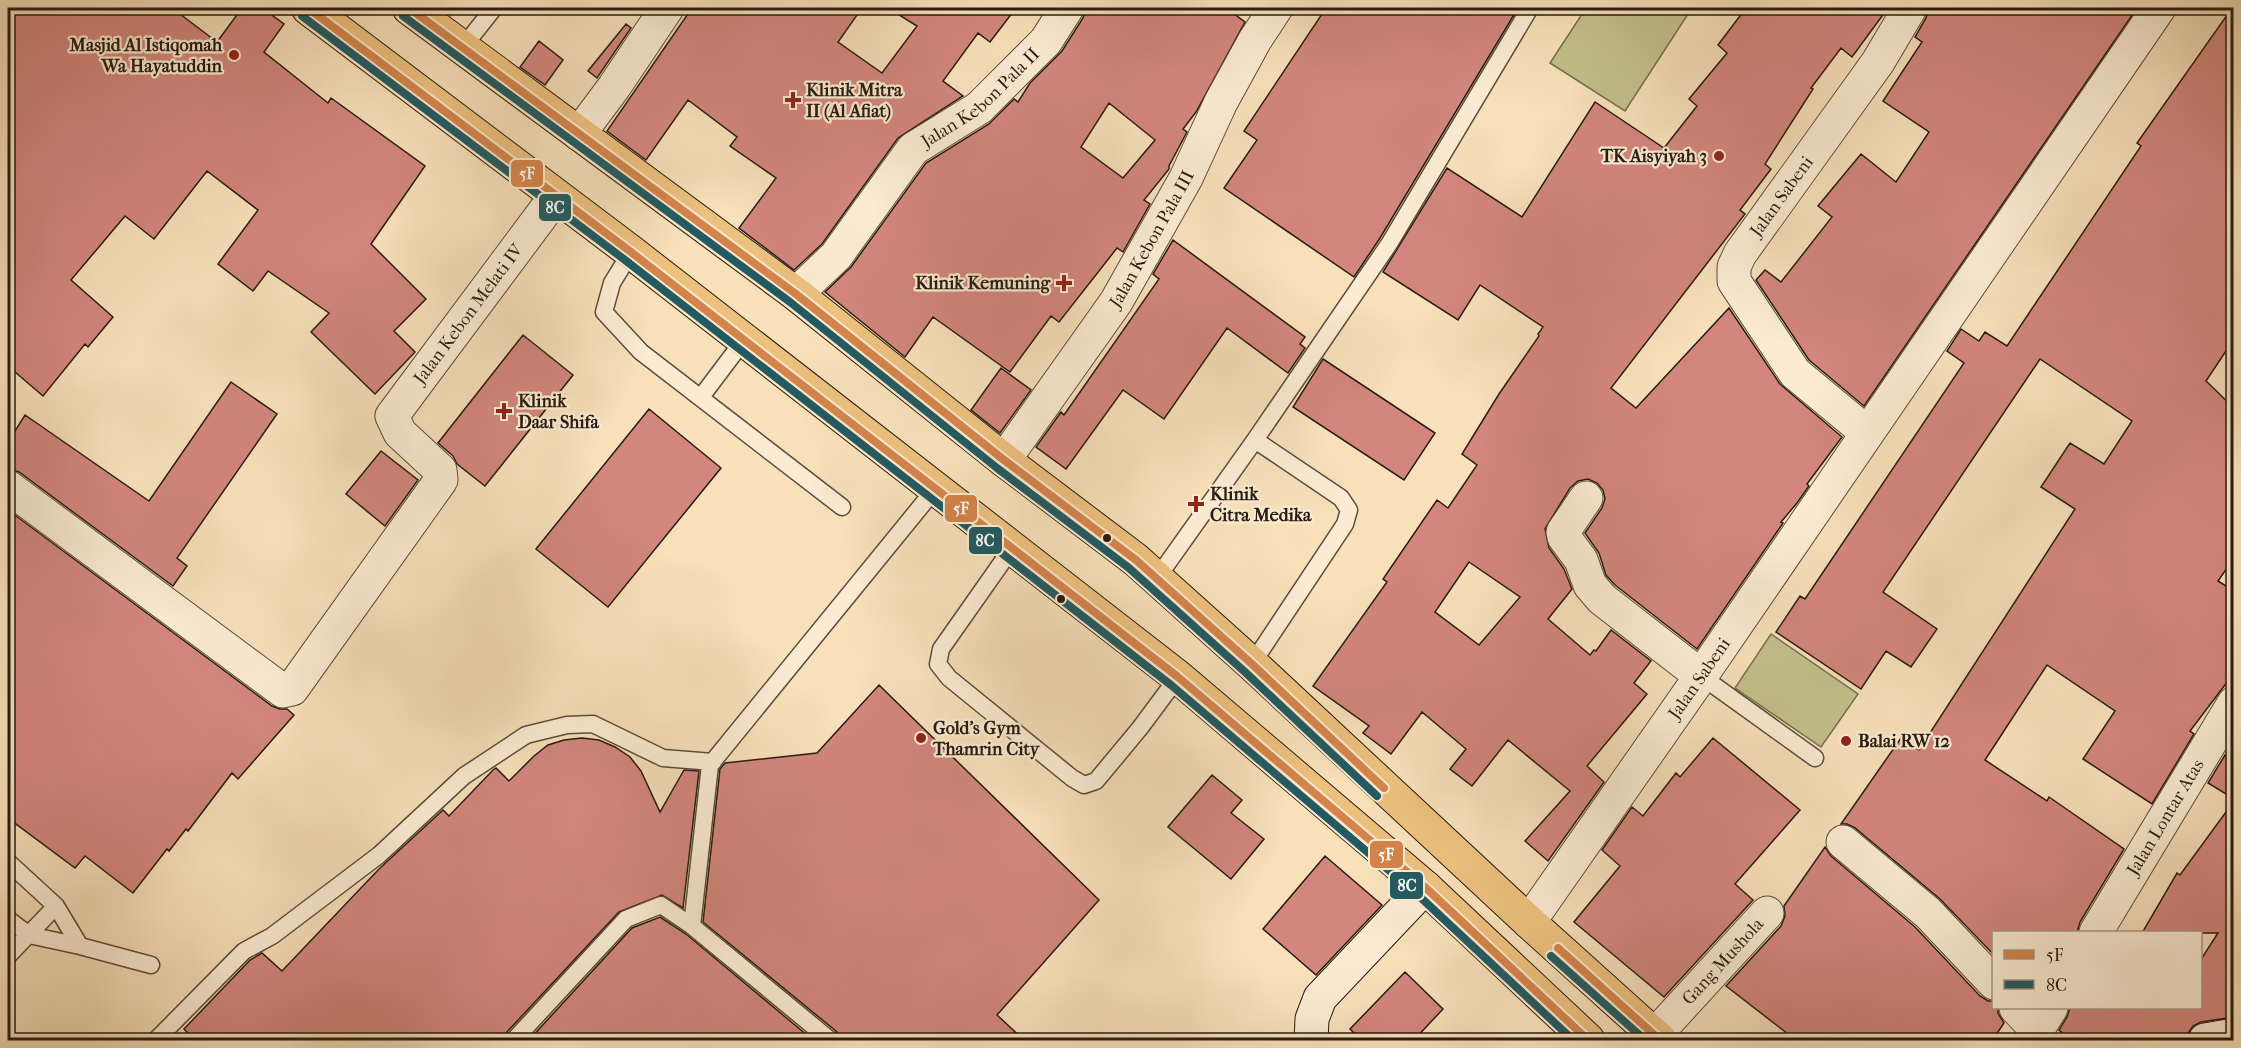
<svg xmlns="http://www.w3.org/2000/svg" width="2241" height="1048" font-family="'IM FELL French Canon',serif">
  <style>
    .green { fill: #c3c08b; stroke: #766e4e; stroke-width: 1.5 }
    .building { fill: #d2867d; stroke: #281b11; stroke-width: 1.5; fill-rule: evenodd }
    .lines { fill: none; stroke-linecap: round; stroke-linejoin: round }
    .lane-casing { stroke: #5c4c3b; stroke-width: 19 }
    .street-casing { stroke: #5c4c3b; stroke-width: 35 }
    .secondary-casing { stroke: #281b11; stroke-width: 35 }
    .primary-casing { stroke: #281b11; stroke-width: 35 }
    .lane { stroke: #faebd2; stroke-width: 16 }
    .street { stroke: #faebd2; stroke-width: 33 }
    .secondary { stroke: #faebd2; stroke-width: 33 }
    .primary { stroke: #ecc07d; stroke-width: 33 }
    .bus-1-casing { stroke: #faebd2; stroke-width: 12 }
    .bus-2-casing { stroke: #faebd2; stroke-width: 12 }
    .bus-1 { stroke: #d4844b; stroke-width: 8 }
    .bus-2 { stroke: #235a61; stroke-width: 8 }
    .poi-dot { fill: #8f2418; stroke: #faebd2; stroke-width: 2 }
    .bus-dot { fill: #281b11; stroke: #faebd2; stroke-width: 2 }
    .labels { text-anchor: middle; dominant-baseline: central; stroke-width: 4.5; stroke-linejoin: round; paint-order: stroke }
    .poi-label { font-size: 18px; font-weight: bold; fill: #281b11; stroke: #faebd2; text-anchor: start }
    .street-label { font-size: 18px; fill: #281b11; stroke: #faebd2 }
    .line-badge { stroke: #faebd2; stroke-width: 2 }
    .badge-label { font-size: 16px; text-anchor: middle; font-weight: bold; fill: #fff }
  </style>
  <rect width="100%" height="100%" fill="#f7e0ba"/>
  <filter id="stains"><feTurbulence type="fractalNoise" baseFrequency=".00333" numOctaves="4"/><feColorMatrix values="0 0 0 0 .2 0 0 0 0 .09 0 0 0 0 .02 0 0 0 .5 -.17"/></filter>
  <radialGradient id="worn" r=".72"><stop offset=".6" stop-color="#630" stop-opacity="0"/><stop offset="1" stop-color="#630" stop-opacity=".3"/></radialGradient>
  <!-- green -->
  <path class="green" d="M1586 8H1692L1625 111 1550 63Z
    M1771 634 1858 694 1821 747 1735 688Z"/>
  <!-- building -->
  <path class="building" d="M8 8H172L217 42 242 8H262L284 24 264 52 328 103 331 98 425 166 371 244 426 299 394 331 415 352 375 394 311 332 329 313 268 271 253 291 218 264 258 210 207 171 154 239 125 216 71 280 113 317 88 347 85 344 43 396 8 366Z
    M692 8H862L838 42 882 73 917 26 888 8H1016L990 42 978 33 943 81 963 96 898 138 822 244 794 270 739 228 776 178 730 146 737 137 688 100 646 160 607 131Z
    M1086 8H1226L1245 22 1196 112 1183 129 1187 132 1169 166V169L1144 200 1150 204 1123 252 1117 248 1059 322 1051 316 1010 372 933 317 905 357 825 292 851 267 926 163 989 124 1014 99 1018 102 1030 83 1062 51 1083 18ZM1109 103 1155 140 1123 178 1081 147Z
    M1326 8H1518L1380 238 1354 277 1224 188 1257 140 1244 131Z
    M1746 8H1888L1852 57 1841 48 1811 88 1813 89 1765 164 1771 169 1740 210 1745 214 1611 388 1636 408 1729 308 1780 384 1842 437 1807 484 1809 486 1797 503 1781 522 1783 523 1697 649 1615 585 1606 575 1599 553 1585 533 1602 508 1605 499 1603 490 1597 483 1588 479 1578 481 1570 488 1545 529 1549 548 1564 569 1572 589 1548 619 1590 655 1594 650 1596 651 1611 630 1651 661 1634 683 1647 694 1587 766 1604 782 1548 861 1525 841 1570 791 1508 740 1472 786 1450 769 1466 749 1422 712 1391 754 1363 733 1369 726 1313 686 1387 582 1383 579 1437 500 1448 508 1477 465 1462 454 1499 394 1539 336 1538 334 1543 327 1480 285 1458 320 1383 272 1447 168 1522 217 1595 102 1664 148 1697 106 1689 99 1727 53 1718 45ZM1469 562 1520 597 1479 645 1435 612Z
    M1929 8H2137L1864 406 1809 360 1756 280 1765 270 1781 282 1832 217 1818 206 1861 154 1896 182 1929 132 1883 101 1922 42 1915 37 1926 18Z
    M2232 8H2234V339L2206 381 2234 408V558L2218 581 2234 591V673L2190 731 2194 734 2152 804 2083 759 2115 711 2047 665 1985 760 2047 801 2049 797 2124 849 2080 922 2077 933H1994V955L1940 899 1855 828 1847 824H1841L1901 738 1919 750 2075 509 2041 487 2070 443 2104 464 2132 421 2040 359 1883 592 1937 629 1911 667 1886 651 1861 689 1776 632 1800 596 1805 599 1964 363 1947 351 1961 329 1979 341 1985 332 2007 346 2141 146 2137 143Z
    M626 24 631 28 597 78 588 71Z
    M539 41 563 60 545 85 520 67Z
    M1173 240 1305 337 1300 344 1305 348 1288 373 1227 328 1164 419 1123 390 1066 469 1036 447 1061 412 1064 415 1159 279 1153 274Z
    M523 335 573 375 485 486 457 464 453 456 438 443Z
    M1323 359 1435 433 1404 480 1293 407Z
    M1001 368 1031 390 1000 433 971 410Z
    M231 382 277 414 177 558 187 566 173 586 19 472 8 469V442L25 415 149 501Z
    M649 409 721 468 608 607 536 549Z
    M381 451 418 480 385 526 346 494Z
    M8 510 272 706 280 709H287L294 715 238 779 232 773 188 831 186 829 169 851 167 849 133 893 85 856 75 868 8 818Z
    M879 685 1099 900 997 1015 1025 1041H840L837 1032 703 922 720 769 725 763 817 753Z
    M582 738 599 740 615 747 630 757 641 771 660 812 684 770 699 771 683 908 662 895 619 912 506 1033 504 1041H196L184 1029 250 960 262 953 282 971 379 869 443 810 449 816 493 770 496 768 509 781 534 756 548 745 564 740Z
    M1713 738 1800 810 1735 884 1753 900 1664 997 1574 922 1620 866 1602 850 1632 807 1643 816 1676 773 1680 777Z
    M2225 755 2234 761V799L2208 783Z
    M1212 775 1242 800 1231 813 1264 839 1231 879 1168 827Z
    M2234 801V1017L2201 1022 2193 1026 2187 1035 2161 1041H2072L2059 1030 2067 1017 2070 1008H2200V961L2218 933H2142L2177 873 2180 875Z
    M1825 847 1831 856 1915 927 1980 996 1988 1001H1994V1008H1998V1013L2004 1023 1992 1041H1797L1726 986 1781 926 1785 916 1784 906Z
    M1325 856 1382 905 1316 975 1263 929Z
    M660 917 686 934 814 1041H528L632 928Z
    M1405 972 1443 1009 1413 1041H1362L1350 1029Z"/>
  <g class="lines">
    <defs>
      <path id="lane" d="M463 47 494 8
        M631 252 612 283 604 312 641 352 842 507
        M701 397 744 340
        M1012 548 941 649 938 664 949 678 1072 778 1084 785 1096 781 1140 728 1178 677
        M1157 578 1255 440 1389 244 1530 8
        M1252 664 1345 524 1349 510 1341 498 1255 440
        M1701 676 1815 758
        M8 862 56 906 80 946
        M8 919 29 935 80 946 151 965
        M692 926 710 765 935 489
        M8 956 56 906
        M156 1040 244 951 272 936 379 855 464 776 526 735 567 725 593 724 663 758 713 762
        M514 1040 626 919 661 905 692 926 830 1040"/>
      <g id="street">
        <path d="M579 134 614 87 667 8"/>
        <path id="s1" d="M796 294 836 256 913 149 979 108 1046 41 1067 8"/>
        <path id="s2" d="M1866 432 1795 373 1734 281V267L1740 254 1878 62 1910 8"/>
        <path id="s3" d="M1004 460 1116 302 1186 178 1221 102 1255 40 1276 8"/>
        <path id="s4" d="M8 487 283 691 292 689 441 480 440 470 400 433 392 416 556 196"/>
        <path d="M1586 498 1563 532 1564 537 1581 560 1590 585 1602 599 1701 676"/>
        <path d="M1843 842 1928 913 1994 983"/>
        <path id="s5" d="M1529 922 1701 676 2159 8"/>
        <path id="s6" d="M2096 932 2234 703"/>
        <path d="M2016 1008 2037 1030"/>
        <path id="s7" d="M1655 1035 1767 913"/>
        <path d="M2031 1040 2051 1008"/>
      </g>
      <path id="secondary" d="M1311 1040 1312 1019 1320 998 1425 887
        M2205 1040 2234 1035"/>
      <path id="primary" d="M308 8 631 252 1178 677 1425 887 1588 1040
        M409 8 796 294 1004 460 1136 560 1252 664 1529 922 1660 1040"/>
    </defs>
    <!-- lane casing -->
    <use href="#lane" class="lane-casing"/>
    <!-- street casing -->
    <use href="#street" class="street-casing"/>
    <!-- secondary casing -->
    <use href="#secondary" class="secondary-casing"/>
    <!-- primary casing -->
    <use href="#primary" class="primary-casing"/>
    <!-- lane -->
    <use href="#lane" class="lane"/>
    <!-- street -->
    <use href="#street" class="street"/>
    <!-- secondary -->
    <use href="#secondary" class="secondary"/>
    <!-- primary -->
    <use href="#primary" class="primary"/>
    <defs>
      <path id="bus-1" d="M308 8 631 252 1178 677 1425 887 1588 1040
        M409 8 796 294 1004 460 1136 560 1252 664 1384 788
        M1558 948 1660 1040"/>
      <path id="bus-2" d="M302 16 625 260 1171 685 1418 895 1573 1040
        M403 16 790 302 997 468 1129 568 1245 672 1377 796
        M1551 956 1645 1040"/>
    </defs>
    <!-- bus-1 casing -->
    <use href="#bus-1" class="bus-1-casing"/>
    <!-- bus-2 casing -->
    <use href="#bus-2" class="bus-2-casing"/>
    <!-- bus-1 -->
    <use href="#bus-1" class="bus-1"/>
    <!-- bus-2 -->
    <use href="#bus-2" class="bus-2"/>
  </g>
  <!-- markers -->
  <g class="poi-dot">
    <circle cx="234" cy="55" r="6"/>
    <path d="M790 91h6v6h6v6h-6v6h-6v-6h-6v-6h6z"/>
    <circle cx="1719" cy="156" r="6"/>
    <path d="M1061 274h6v6h6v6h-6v6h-6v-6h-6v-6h6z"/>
    <path d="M501 402h6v6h6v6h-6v6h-6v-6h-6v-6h6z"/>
    <path d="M1193 495h6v6h6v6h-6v6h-6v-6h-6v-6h6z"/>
    <circle cx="921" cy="738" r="6"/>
    <circle cx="1846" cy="741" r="6"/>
  </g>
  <g class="bus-dot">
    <circle cx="1107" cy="538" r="5"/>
    <circle cx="1061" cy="599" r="5"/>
  </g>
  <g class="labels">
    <!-- poi labels -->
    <g class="poi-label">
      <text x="222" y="45" text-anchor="end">Masjid Al Istiqomah<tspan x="222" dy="21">Wa Hayatuddin</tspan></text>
      <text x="806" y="90">Klinik Mitra<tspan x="806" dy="21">II (Al Afiat)</tspan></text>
      <text x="1707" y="156" text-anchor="end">TK Aisyiyah 3</text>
      <text x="1050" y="283" text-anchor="end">Klinik Kemuning</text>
      <text x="518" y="401">Klinik<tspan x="518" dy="21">Daar Shifa</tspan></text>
      <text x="1210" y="494">Klinik<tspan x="1210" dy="21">Citra Medika</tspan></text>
      <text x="933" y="728">Gold's Gym<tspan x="933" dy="21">Thamrin City</tspan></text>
      <text x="1858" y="741">Balai RW 12</text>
    </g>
    <!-- street labels -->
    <g class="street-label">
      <text stroke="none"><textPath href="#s1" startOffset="272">Jalan Kebon Pala II</textPath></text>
      <text stroke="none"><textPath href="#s2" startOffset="302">Jalan Sabeni</textPath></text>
      <text stroke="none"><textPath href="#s3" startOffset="266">Jalan Kebon Pala III</textPath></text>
      <text stroke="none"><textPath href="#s4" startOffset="819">Jalan Kebon Melati IV</textPath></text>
      <text stroke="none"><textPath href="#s5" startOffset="297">Jalan Sabeni</textPath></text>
      <text stroke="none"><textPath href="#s6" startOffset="134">Jalan Lontar Atas</textPath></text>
      <text stroke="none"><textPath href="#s7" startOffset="100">Gang Mushola</textPath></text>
    </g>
  </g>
  <g class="line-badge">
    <rect x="510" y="159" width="34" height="29" rx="6" fill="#d4844b"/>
    <rect x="538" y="193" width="34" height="29" rx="6" fill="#235a61"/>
    <rect x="944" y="494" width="34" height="29" rx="6" fill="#d4844b"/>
    <rect x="968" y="526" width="35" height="29" rx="6" fill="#235a61"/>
    <rect x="1369" y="840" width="35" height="29" rx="6" fill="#d4844b"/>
    <rect x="1389" y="871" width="35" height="29" rx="6" fill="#235a61"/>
  </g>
  <g class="badge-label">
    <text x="527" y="179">5F</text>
    <text x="555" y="213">8C</text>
    <text x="961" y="514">5F</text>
    <text x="985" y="546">8C</text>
    <text x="1386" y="860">5F</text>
    <text x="1407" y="891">8C</text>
  </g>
  <!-- margin -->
  <rect width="2241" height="1048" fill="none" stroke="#f7e0ba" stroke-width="30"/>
  <rect x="9" y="9" width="2223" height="1030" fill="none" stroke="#281b11" stroke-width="3"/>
  <rect x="15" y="15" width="2211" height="1018" fill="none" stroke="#281b11" stroke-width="1.5"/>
  <!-- legend -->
  <rect x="1992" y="931" width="210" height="78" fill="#faebd2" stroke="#a69885" stroke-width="1.5"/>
  <rect x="2004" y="950" width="30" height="9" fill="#d4844b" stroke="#a69885" stroke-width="1.5"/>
  <text x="2046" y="961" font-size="18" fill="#281b11">5F</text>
  <rect x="2004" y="980" width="30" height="9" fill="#235a61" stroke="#a69885" stroke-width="1.5"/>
  <text x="2046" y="991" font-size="18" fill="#281b11">8C</text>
  <rect width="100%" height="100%" filter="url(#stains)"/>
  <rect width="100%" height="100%" fill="url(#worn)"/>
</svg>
